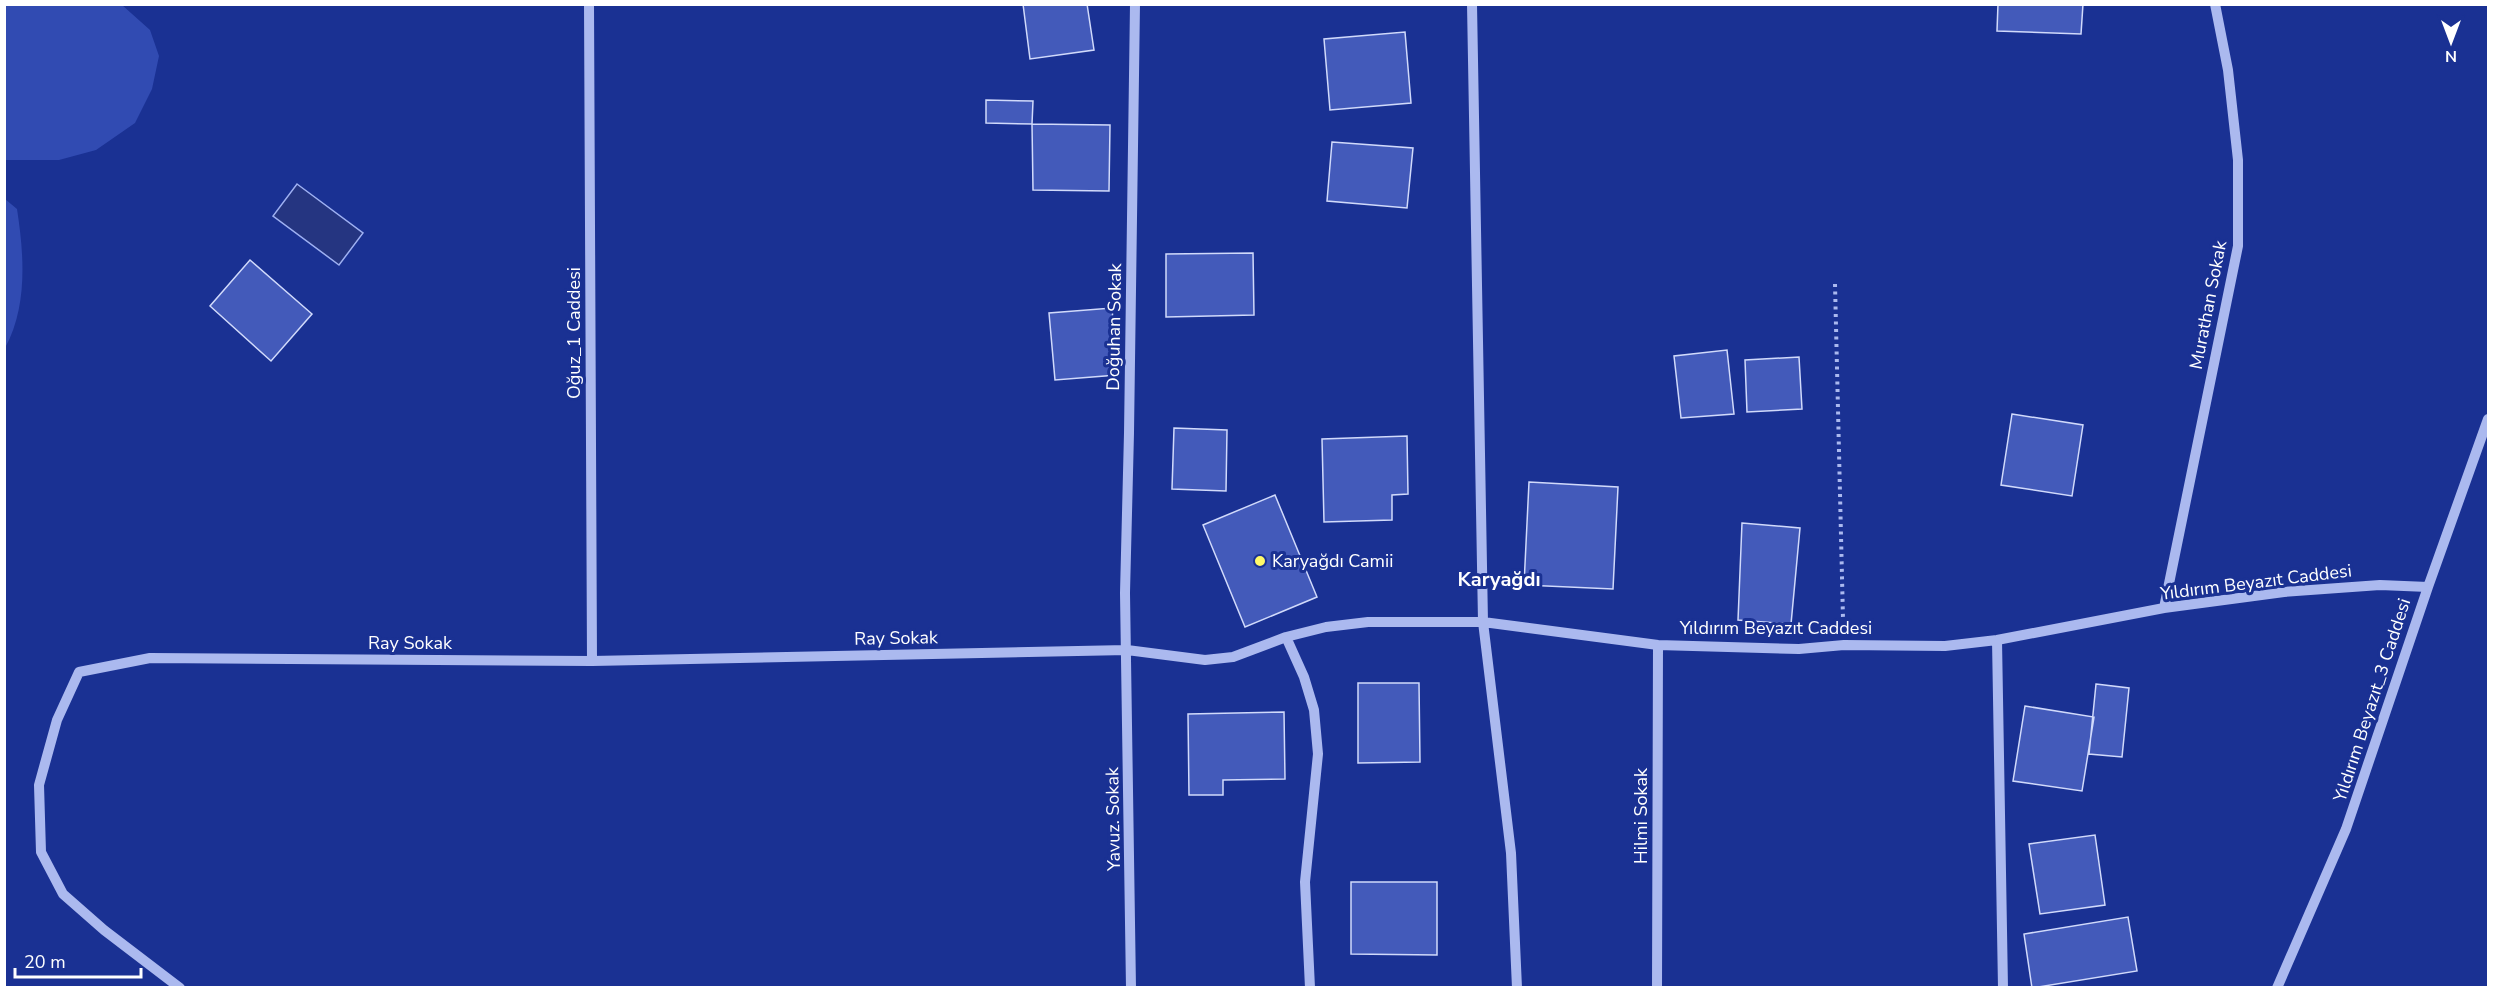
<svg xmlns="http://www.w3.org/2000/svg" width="2493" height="992" font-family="'Nunito Sans',sans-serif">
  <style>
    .green { fill: #314bb2 }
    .water { fill: #253581; stroke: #9eb0f2; stroke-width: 1.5 }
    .building { fill: #435aba; stroke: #d1dafb; stroke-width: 1.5 }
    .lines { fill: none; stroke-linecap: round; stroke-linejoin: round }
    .path { stroke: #abb9ef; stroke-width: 4; stroke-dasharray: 3 4.5; stroke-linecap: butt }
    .minor { stroke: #abb9ef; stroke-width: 10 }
    .poi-dot { fill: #fff969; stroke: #1a3193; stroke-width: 2 }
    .labels { text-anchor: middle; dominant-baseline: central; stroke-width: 6; stroke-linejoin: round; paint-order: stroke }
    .street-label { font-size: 18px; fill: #fff; stroke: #1a3193 }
    .poi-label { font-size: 18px; fill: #fff; stroke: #1a3193; text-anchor: start }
    .neighbourhood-label { font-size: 20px; font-weight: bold; fill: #fff; stroke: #1a3193 }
  </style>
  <rect width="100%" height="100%" fill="#1a3193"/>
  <!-- green -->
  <path class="green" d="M4 5H122L150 30 159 56 152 89 135 123 96 150 59 160H5Z
    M5 199 17 209C24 254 28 306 5 348Z"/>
  <!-- water -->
  <path class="water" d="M297 184 363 233 339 265 273 216Z"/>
  <!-- building -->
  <path class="building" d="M1023 4H1087L1094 50 1030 59Z
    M1998 4H2083L2081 34 1997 31Z
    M1405 32 1411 103 1330 110 1324 39Z
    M986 100 1033 101 1032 124 986 123Z
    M1032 124 1110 125 1109 191 1033 190Z
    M1332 142 1413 148 1407 208 1327 201Z
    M1253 253 1254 315 1166 317V254Z
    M250 260 312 314 271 361 210 306Z
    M1112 308 1117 375 1055 380 1049 313Z
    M1727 350 1734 414 1681 418 1674 356Z
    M1799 357 1802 409 1747 412 1745 360Z
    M2012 414 2083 425 2072 496 2001 485Z
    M1174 428 1227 430 1226 491 1172 489Z
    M1407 436 1408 494 1392 495V520L1324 522 1322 439Z
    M1529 482 1618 487 1613 589 1524 585Z
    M1275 495 1317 597 1245 627 1203 525Z
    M1742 523 1800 528 1791 624 1738 620Z
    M1358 683H1419L1420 762 1358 763Z
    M2096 684 2129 688 2122 757 2089 754Z
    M2025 706 2094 717 2082 791 2013 781Z
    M1284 712 1285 779 1223 780V795H1189L1188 714Z
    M2095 835 2105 905 2040 914 2029 844Z
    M1351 882H1437V955L1351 954Z
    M2128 917 2137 971 2032 988 2024 934Z"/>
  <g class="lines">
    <!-- path -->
    <path class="path" d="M1835 284 1843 619"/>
    <!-- minor -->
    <path class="minor" d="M589 4 592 661
      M1472 4 1483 622 1511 853 1517 988
      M2164 608 2238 246V160L2228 70 2215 4
      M1286 637 1304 677 1314 710 1318 754 1305 882 1310 988
      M1997 640 2003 988
      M180 988 104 930 63 894 41 852 39 785 57 720 79 672 150 658 592 661 1127 650 1205 660 1233 657 1286 637 1326 627 1368 622H1483L1658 645 1799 649 1844 645 1945 646 1997 640 2164 608 2284 592 2380 585 2428 587
      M1131 988 1125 593 1129 433 1135 4
      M1657 988 1658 645
      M2277 988 2346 829 2428 587 2488 419"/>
  </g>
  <!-- markers -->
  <circle class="poi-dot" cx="1260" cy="561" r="6"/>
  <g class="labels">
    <!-- street labels -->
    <g class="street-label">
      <text transform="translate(2208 305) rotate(-79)">Murathan Sokak</text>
      <text transform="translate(1114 327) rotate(-89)">Doğuhan Sokak</text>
      <text transform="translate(574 333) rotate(-90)">Oğuz_1 Caddesi</text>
      <text transform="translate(2256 582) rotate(-7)">Yıldırım Beyazıt Caddesi</text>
      <text x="1776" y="628">Yıldırım Beyazıt Caddesi</text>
      <text transform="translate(896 638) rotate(-1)">Ray Sokak</text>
      <text x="410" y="643">Ray Sokak</text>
      <text transform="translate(2372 700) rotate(-72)">Yıldırım Beyazıt_3 Caddesi</text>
      <text transform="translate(1641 816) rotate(-90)">Hilmi Sokak</text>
      <text transform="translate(1113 819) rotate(-91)">Yavuz. Sokak</text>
    </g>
    <!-- poi labels -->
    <g class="poi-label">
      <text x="1272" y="561">Karyağdı Camii</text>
    </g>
    <!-- neighbourhood labels -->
    <g class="neighbourhood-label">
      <text x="1499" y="579">Karyağdı</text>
    </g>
  </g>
  <!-- border -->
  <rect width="2493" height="992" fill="none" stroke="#ffffff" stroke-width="12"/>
  <!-- north arrow -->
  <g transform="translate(2451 42) rotate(180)" stroke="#1a3193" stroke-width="4.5" paint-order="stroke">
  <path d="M0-4.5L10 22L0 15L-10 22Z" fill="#ffffff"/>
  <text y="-9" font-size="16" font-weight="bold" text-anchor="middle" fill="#ffffff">N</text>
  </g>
  <!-- scale -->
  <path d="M15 968v9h126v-9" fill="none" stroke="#ffffff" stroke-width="3"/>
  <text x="24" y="968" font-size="18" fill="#ffffff" stroke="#1a3193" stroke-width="4.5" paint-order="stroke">20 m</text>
</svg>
